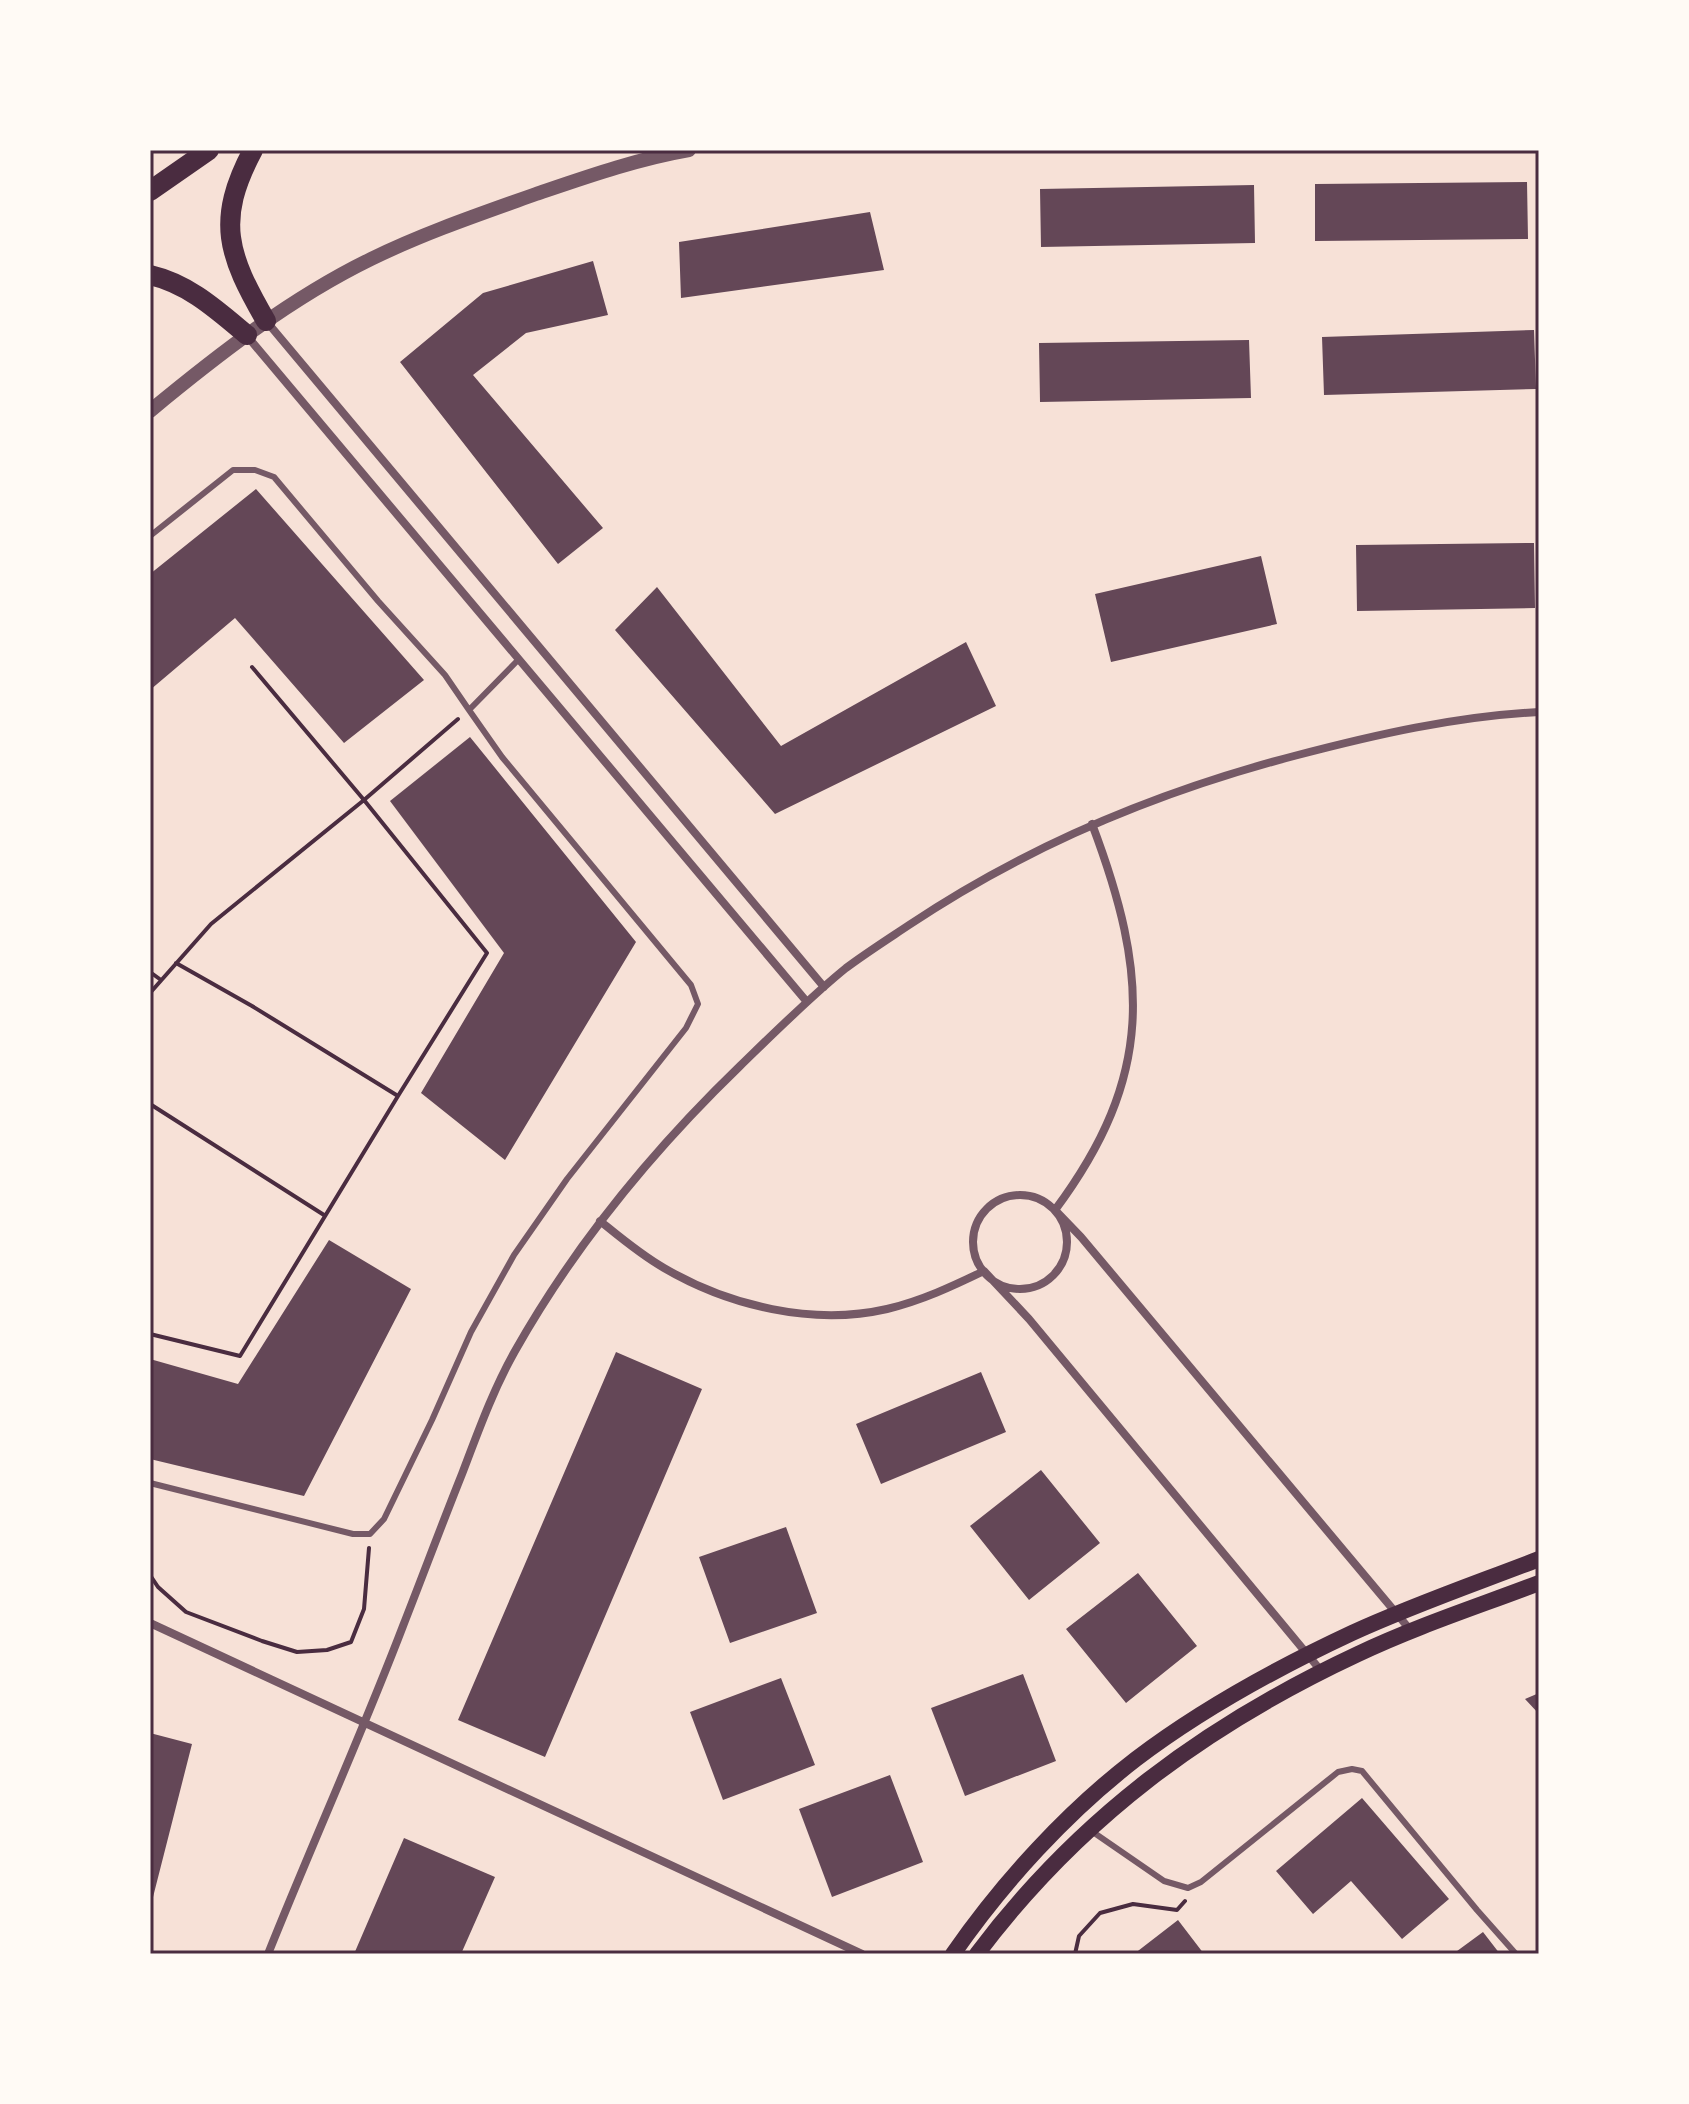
<svg xmlns="http://www.w3.org/2000/svg" width="1689" height="2104" font-family="'Alegreya Sans',sans-serif">
  <style>
    .building { fill: #644757 }
    .lines { fill: none; stroke-linecap: round; stroke-linejoin: round }
    .path { stroke: #4a2c40; stroke-width: 4 }
    .service { stroke: #755966; stroke-width: 6 }
    .minor { stroke: #755966; stroke-width: 8 }
    .tertiary { stroke: #755966; stroke-width: 14 }
    .secondary { stroke: #4a2c40; stroke-width: 16 }
    .primary { stroke: #4a2c40; stroke-width: 20 }
    .neatline { fill: none; stroke: #4a2c40; stroke-width: 3 }
  </style>
  <rect width="100%" height="100%" fill="#f7e1d7"/>
  <!-- building -->
  <path class="building" d="M1527 182 1528 239 1315 241V184Z
    M1254 185 1255 243 1041 247 1040 189Z
    M870 212 884 270 681 298 679 242Z
    M593 261 608 315 526 333 473 375 603 528 558 564 400 362 483 293Z
    M1534 330 1536 389 1324 395 1322 337Z
    M1249 340 1251 398 1040 402 1039 343Z
    M256 489 424 680 344 743 235 618 150 690V574Z
    M1534 543 1535 608 1357 611 1356 545Z
    M1261 556 1277 624 1111 662 1095 594Z
    M657 587 781 746 966 642 996 706 775 814 615 630Z
    M470 737 636 942 505 1160 421 1093 504 953 390 801Z
    M329 1240 411 1289 304 1496 150 1459V1359L238 1384Z
    M616 1352 702 1389 545 1757 458 1720Z
    M981 1372 1006 1432 881 1484 856 1424Z
    M1041 1470 1100 1543 1029 1600 970 1526Z
    M786 1527 817 1613 730 1643 699 1557Z
    M1138 1573 1197 1646 1126 1703 1066 1629Z
    M1023 1674 1056 1761 965 1796 931 1708Z
    M781 1678 815 1765 723 1800 690 1712Z
    M1539 1693V1714L1525 1699Z
    M150 1733 192 1744 151 1905H150Z
    M890 1775 923 1862 832 1897 799 1809Z
    M1362 1798 1449 1899 1402 1939 1351 1881 1313 1914 1276 1871Z
    M404 1838 495 1877 461 1954H354Z
    M1178 1920 1204 1954H1134Z
    M1483 1932 1500 1954H1453Z"/>
  <g class="lines">
    <!-- path -->
    <path class="path" d="M176 963 252 1006 398 1096 487 953 364 800 252 667
      M150 972 161 980
      M150 993 211 924 364 800 458 719
      M150 1104 324 1215
      M150 1334 240 1356 398 1096
      M150 1575 158 1587 186 1612 262 1641 297 1652 327 1650 351 1642 364 1609 369 1548
      M1075 1954 1079 1936 1100 1913 1133 1904 1177 1910 1185 1901"/>
    <!-- service -->
    <path class="service" d="M150 536 233 470H255L274 477 378 601 445 675 469 710
      M150 1483 353 1534H370L384 1519 432 1420 471 1332 514 1255 567 1179 686 1028 698 1004 691 985 502 757 469 710 519 659
      M1090 1830 1164 1881 1188 1888 1201 1882 1338 1772 1352 1769 1362 1771 1477 1910 1516 1954"/>
    <!-- minor -->
    <path class="minor" d="M267 322 824 987
      M247 336 807 1002
      M1092 824C1149 975 1155 1076 1055 1210L1081 1237 1412 1632
      M973 1242a47 47 0 1 1 94 0a47 47 0 1 1-94 0Z
      M600 1221C621 1238 641 1255 664 1268 729 1306 813 1326 887 1309 921 1301 953 1286 984 1271L1029 1319 1322 1672
      M150 1623 862 1954
      M268 1954C312 1844 361 1736 403 1626 423 1575 442 1524 462 1474 478 1432 493 1390 515 1351 576 1243 652 1151 740 1066 775 1032 809 998 846 968 866 953 888 939 909 925 1027 846 1157 792 1294 756 1374 735 1456 716 1539 712"/>
    <!-- tertiary -->
    <path class="tertiary" d="M150 411C219 354 291 298 371 259 424 233 480 214 536 194 586 177 637 159 689 150"/>
    <!-- secondary -->
    <path class="secondary" d="M953 1954C1003 1882 1067 1812 1136 1759 1202 1709 1277 1668 1352 1633 1413 1605 1477 1583 1539 1559
      M977 1954C1079 1818 1206 1725 1358 1654 1417 1626 1479 1606 1539 1583"/>
    <!-- primary -->
    <path class="primary" d="M253 150C215 221 228 255 266 321
      M150 191 209 150
      M150 275C189 284 217 310 247 335"/>
  </g>
  <!-- border -->
  <rect width="1689" height="2104" fill="none" stroke="#fffaf5" stroke-width="304"/>
  <rect x="152" y="152" width="1385" height="1800" class="neatline"/>
</svg>
